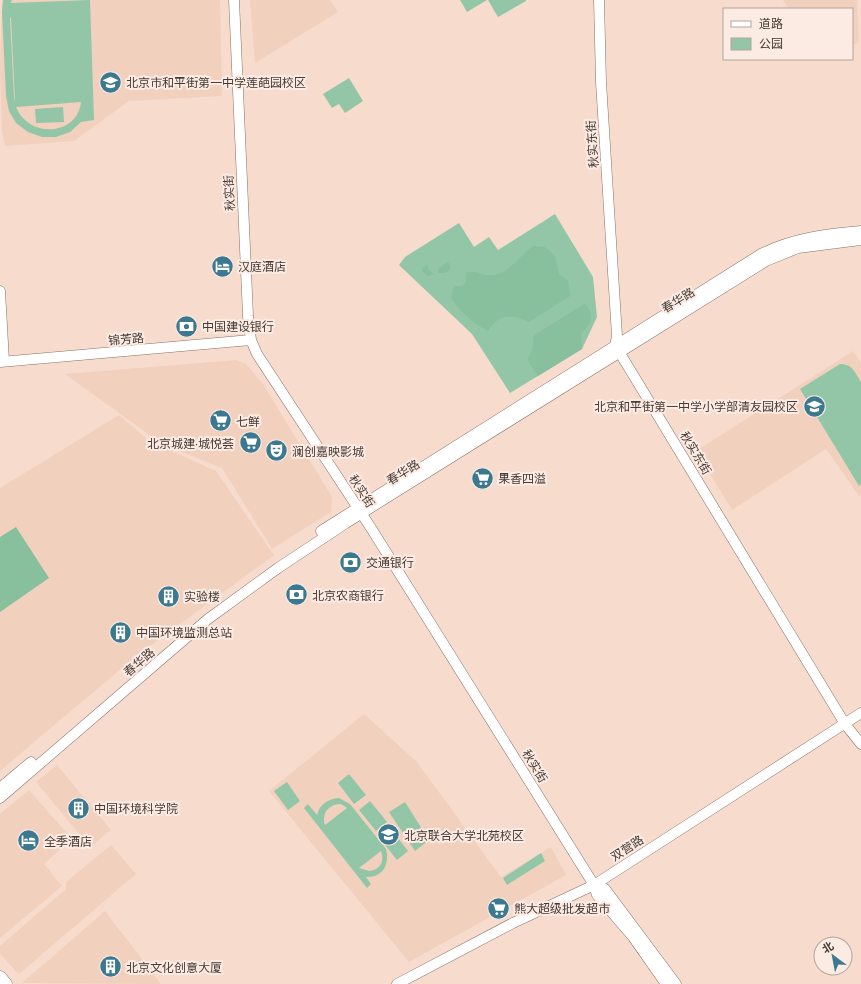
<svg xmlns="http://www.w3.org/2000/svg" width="861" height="984" font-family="Ubuntu,'Noto Sans SC',sans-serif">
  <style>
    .built { fill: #f1d0be }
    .green { fill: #92c6a6; fill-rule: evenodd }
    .forest { fill: #88bf9d }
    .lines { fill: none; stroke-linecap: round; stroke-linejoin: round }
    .minor-casing { stroke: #897064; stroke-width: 11 }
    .major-casing { stroke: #897064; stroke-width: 13 }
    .minor { stroke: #fff; stroke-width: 10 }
    .major { stroke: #fff; stroke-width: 12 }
    .labels { text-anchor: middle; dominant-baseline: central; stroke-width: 4; stroke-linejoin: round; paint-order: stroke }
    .poi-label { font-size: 12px; fill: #453a35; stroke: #fcebe3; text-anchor: start }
    .street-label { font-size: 12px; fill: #453a35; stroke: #fcebe3 }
  </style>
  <rect width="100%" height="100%" fill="#f7dcce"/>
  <!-- built -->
  <path class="built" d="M2 0H220L222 96 129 101 74 141 5 146 2 132 0 68Z
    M250 0H330L338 12 255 63Z
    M783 0H857L859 42 852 46V9H789Z
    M853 351 861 363V495L859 496 826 449 732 510 696 451Z
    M236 360 246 364 263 384 332 497 331 512 272 549 222 468 162 444 65 374Z
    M119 415 149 441 216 471 274 555 135 657 0 771V488Z
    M364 714 417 762 501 877 551 847 566 875 409 962 269 791Z
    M57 765 111 830 90 847 36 782Z
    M29 790 72 839 44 864 62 886 0 938V814Z
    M111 845 136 874 19 974 0 954V946L66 889V882Z
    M105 911 161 984 22 983Z"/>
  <!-- green -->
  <path class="green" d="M3 0H12L11 3 90 0 94 120 81 122 70 132 56 137H42L28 132 16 123 9 111 6 96 2 12ZM10 17 11 18 15 102 14 97ZM81 102C77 137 28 138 16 107Z
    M460 0H487L467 12Z
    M488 0H526V1L498 17Z
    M349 78 363 101 345 113 339 104 332 108 323 94Z
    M63 107 64 122 36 123 35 109Z
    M555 214 593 277 597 317 582 349 510 393 472 334 399 265 405 257 459 223 474 247 489 237 498 250Z
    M840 364C853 364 855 373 861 382V484L859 486 800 389Z
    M349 774 366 795 354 804 338 783Z
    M287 782 300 801 288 810 274 791Z
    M339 798 350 804 386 849C390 864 383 878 366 877L371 884 367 888 304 808 308 804 317 815C320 804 328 799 339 798ZM341 804 347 808 325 825C321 813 329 804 341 804ZM381 851C385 861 380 870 369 871L359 868Z
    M370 801 387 822 376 831 359 810Z
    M405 802 429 840 415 851 389 812Z
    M390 828 408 851 397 860 379 837Z
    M541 853 545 861 507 885 503 878Z"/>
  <!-- forest -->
  <path class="forest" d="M533 246 545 247 555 256 559 274 568 281 570 296 529 322C512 314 498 314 488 331 474 324 460 311 451 298L454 286H462L466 282V273C478 269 479 276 490 275 509 275 519 256 533 246Z
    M447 262 450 264V270L445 273H438V269Z
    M428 265V269L434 274 428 276 422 271 423 267Z
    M584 304C596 312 591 326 581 333L582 349 538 376 527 360C532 352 535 345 533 336Z
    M16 527 49 578 0 612V537Z"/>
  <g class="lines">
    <defs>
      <path id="minor" d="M234 0 248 316 251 340 257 354 371 528 594 885 597 895 633 937 666 984
        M599 0 601 82 617 336 615 345 845 724 861 744
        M0 291 4 361
        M0 362 251 340
        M321 531 761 254C793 238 826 234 861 231
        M0 788 31 762
        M0 798 208 619 278 568 346 523 766 261 798 248 861 240
        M594 885 605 889 676 984
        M397 984 513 923 594 885 861 713"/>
      <path id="major" d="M0 977 6 984"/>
    </defs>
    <!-- minor casing -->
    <use href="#minor" class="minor-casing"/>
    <!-- major casing -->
    <use href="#major" class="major-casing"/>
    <!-- minor -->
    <use href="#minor" class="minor"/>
    <!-- major -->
    <use href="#major" class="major"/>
  </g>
  <!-- icons -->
  <defs>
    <symbol id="school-disc" viewBox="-11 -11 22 22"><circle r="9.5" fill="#3c7990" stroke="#fcebe3"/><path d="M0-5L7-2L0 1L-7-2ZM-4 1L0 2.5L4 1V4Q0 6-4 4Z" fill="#fff"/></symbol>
    <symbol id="hotel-disc" viewBox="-11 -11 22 22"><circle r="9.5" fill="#3c7990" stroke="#fcebe3"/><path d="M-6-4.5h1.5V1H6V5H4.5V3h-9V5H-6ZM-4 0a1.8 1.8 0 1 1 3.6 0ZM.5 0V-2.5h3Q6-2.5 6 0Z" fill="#fff"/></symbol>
    <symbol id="bank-disc" viewBox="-11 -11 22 22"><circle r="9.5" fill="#3c7990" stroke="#fcebe3"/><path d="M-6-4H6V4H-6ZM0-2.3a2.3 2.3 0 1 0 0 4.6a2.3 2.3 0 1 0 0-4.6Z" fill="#fff"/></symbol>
    <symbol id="supermarket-disc" viewBox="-11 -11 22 22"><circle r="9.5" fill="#3c7990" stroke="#fcebe3"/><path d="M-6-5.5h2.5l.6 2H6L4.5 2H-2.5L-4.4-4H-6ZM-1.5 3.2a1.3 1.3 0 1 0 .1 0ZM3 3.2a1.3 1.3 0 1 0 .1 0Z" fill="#fff"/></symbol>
    <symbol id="theatre-disc" viewBox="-11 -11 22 22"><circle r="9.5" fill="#3c7990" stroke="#fcebe3"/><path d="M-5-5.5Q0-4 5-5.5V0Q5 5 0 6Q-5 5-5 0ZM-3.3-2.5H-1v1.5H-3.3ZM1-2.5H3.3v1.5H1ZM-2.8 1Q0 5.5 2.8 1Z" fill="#fff"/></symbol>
    <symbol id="building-disc" viewBox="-11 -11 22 22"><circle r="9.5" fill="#3c7990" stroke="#fcebe3"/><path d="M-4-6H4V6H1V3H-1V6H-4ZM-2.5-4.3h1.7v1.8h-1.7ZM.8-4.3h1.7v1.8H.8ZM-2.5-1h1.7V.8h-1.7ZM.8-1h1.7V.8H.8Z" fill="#fff"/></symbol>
    <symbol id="university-disc" viewBox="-11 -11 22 22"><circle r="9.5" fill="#3c7990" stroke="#fcebe3"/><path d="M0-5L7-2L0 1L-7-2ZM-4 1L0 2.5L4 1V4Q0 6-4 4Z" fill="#fff"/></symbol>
  </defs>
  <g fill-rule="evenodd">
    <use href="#school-disc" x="98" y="70" width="25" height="25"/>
    <use href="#hotel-disc" x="210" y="254" width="25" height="25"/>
    <use href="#bank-disc" x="174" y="314" width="25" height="25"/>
    <use href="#school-disc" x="802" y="394" width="25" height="25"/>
    <use href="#supermarket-disc" x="208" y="408" width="25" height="25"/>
    <use href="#supermarket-disc" x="238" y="430" width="25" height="25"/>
    <use href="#theatre-disc" x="264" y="438" width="25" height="25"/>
    <use href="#supermarket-disc" x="470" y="466" width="25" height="25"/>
    <use href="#bank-disc" x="338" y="550" width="25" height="25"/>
    <use href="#bank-disc" x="284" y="582" width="25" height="25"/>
    <use href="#building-disc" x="156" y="584" width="25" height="25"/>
    <use href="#building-disc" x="108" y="620" width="25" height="25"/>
    <use href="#building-disc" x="66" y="796" width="25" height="25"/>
    <use href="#university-disc" x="376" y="822" width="25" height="25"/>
    <use href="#hotel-disc" x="16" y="828" width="25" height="25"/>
    <use href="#supermarket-disc" x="486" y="896" width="25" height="25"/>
    <use href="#building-disc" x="98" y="954" width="25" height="25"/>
  </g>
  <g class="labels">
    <!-- poi labels -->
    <g class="poi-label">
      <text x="126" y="82">北京市和平街第一中学莲葩园校区</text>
      <text x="238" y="266">汉庭酒店</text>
      <text x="202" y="326">中国建设银行</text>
      <text x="798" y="406" text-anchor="end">北京和平街第一中学小学部清友园校区</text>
      <text x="236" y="421">七鲜</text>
      <text x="234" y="443" text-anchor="end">北京城建·城悦荟</text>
      <text x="292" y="451">澜创嘉映影城</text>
      <text x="498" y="478">果香四溢</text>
      <text x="366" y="562">交通银行</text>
      <text x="312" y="595">北京农商银行</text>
      <text x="184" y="596">实验楼</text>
      <text x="136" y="632">中国环境监测总站</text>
      <text x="94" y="808">中国环境科学院</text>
      <text x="404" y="835">北京联合大学北苑校区</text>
      <text x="44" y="841">全季酒店</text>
      <text x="514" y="908">熊大超级批发超市</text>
      <text x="126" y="967">北京文化创意大厦</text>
    </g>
    <!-- street labels -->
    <g class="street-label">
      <text transform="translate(592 144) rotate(-94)">秋实东街</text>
      <text transform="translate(229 193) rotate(-93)">秋实街</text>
      <text transform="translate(678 300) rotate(-32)">春华路</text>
      <text transform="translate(126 339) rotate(-5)">锦芳路</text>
      <text transform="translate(696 453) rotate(59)">秋实东街</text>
      <text transform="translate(403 472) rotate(-32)">春华路</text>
      <text transform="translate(362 491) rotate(57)">秋实街</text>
      <text transform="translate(139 662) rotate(-41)">春华路</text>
      <text transform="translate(535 766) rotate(58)">秋实街</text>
      <text transform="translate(627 848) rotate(-33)">双营路</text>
    </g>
  </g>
  <!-- legend -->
  <rect x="723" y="8" width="130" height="52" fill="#fcebe3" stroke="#b3a49d"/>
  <rect x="731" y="21" width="20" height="6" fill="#ffffff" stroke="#b3a49d"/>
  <text x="759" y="28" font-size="12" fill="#453a35">道路</text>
  <rect x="731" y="38" width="20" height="12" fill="#92c6a6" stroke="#b3a49d"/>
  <text x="759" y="48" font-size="12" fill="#453a35">公园</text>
  <!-- north arrow -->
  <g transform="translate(833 956) rotate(328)"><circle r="19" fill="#fcebe3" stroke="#b3a49d"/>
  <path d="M0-3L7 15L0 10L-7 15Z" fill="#3c7990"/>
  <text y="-6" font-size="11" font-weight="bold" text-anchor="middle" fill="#453a35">北</text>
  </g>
</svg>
